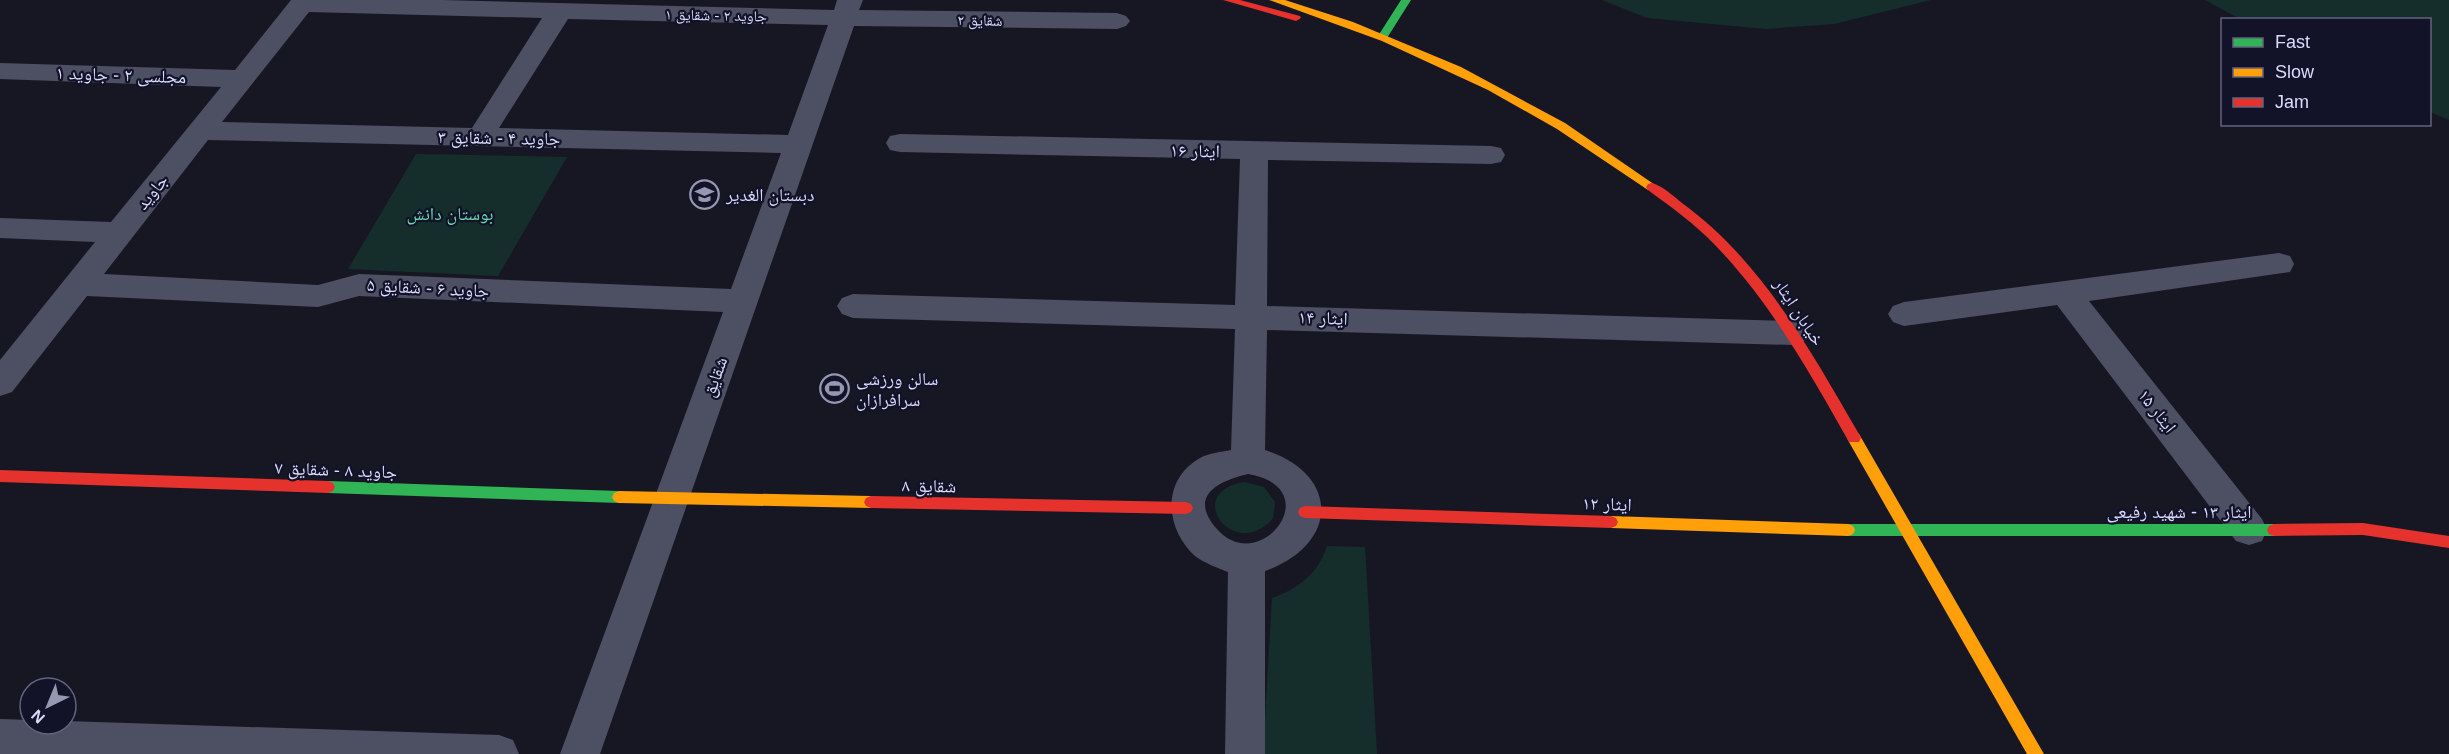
<svg xmlns="http://www.w3.org/2000/svg" width="2449" height="754" font-family="Arial,'Noto Naskh Arabic',sans-serif">
  <style>
    .green { fill: #152e2c }
    .lines { fill: none; stroke-linecap: round; stroke-linejoin: round }
    .street { fill: #4d4f63; fill-rule: evenodd }
    .fast { fill: #30b455; fill-rule: evenodd }
    .slow { fill: #ff9f0a; fill-rule: evenodd }
    .jam { fill: #e5322d; fill-rule: evenodd }
    .labels { text-anchor: middle; dominant-baseline: central; stroke-width: 4.5; stroke-linejoin: round; paint-order: stroke }
    .far-street-label { font-size: 15px; fill: #dbdcfd; stroke: #121229 }
    .street-label { font-size: 18px; fill: #dbdcfd; stroke: #121229 }
    .poi-label { font-size: 18px; fill: #dbdcfd; stroke: #121229; text-anchor: start }
    .park-label { font-size: 18px; fill: #6adbae; stroke: #121229 }
  </style>
  <rect width="100%" height="100%" fill="#171724"/>
  <!-- green -->
  <path class="green" d="M1602 0H1931L1834 24 1766 29 1647 18Z
    M2205 0H2449V120L2430 112V20L2240 19Z
    M416 154 567 157 498 276 348 269Z
    M1244 482 1264 487 1275 502 1273 518C1235 563 1181 493 1244 482Z
    M1327 546 1365 547 1377 754H1263L1272 598C1298 589 1319 573 1327 546Z"/>
  <g class="lines">
    <!-- street -->
    <path class="street" d="M291 0H442L834 10 837 0H863L859 10 1117 13 1126 16 1130 21 1126 26 1117 29 854 26 600 754H560L723 312 359 296 318 307 87 296 12 392 0 396V360L95 242 0 238V218L111 222 221 87 0 79V63L235 70ZM309 12 542 18 472 128 222 122ZM568 19 828 25 788 135 499 128ZM208 140 781 153 731 289 359 274 318 285 104 274Z
      M900 134 1491 146 1501 148 1505 155 1501 162 1491 164 1268 160 1267 306 1793 321 1804 325 1809 333 1804 341 1793 345 1267 330 1265 450C1341 474 1339 545 1265 571V754H1225L1228 572C1218 568 1204 563 1195 556 1165 529 1161 480 1200 458 1209 453 1221 452 1231 450L1235 329 853 318 842 314 837 306 842 298 853 294 1235 305 1240 159 900 152 890 150 886 143 890 136ZM1248 474C1330 488 1259 579 1216 528 1188 495 1219 481 1248 474Z
      M2279 253 2290 256 2294 264 2290 272 2089 301 2262 519 2267 530 2262 541 2249 545 2236 541 2057 305 1904 326 1893 322 1888 314 1893 306 1904 302Z
      M0 719 30 720V724H66V721L499 735 513 740 519 754H0Z"/>
    <!-- fast -->
    <path class="fast" d="M1401 0H1411L1387 38H1379L1378 36Z
      M328 481 619 491 624 493 626 497 624 501 619 503 328 493 323 491 321 487 323 483Z
      M1848 524H2274L2279 526 2281 530 2279 534 2274 536H1848L1843 534 1841 530 1843 526Z"/>
    <!-- slow -->
    <path class="slow" d="M1269 0H1285L1353 22 1461 67 1565 123 1658 187 1656 190H1648L1557 129 1488 90 1382 41Z
      M1854 432 1859 434 2044 754H2027L1849 442 1847 438 1849 434Z
      M619 491 871 496 876 498 878 502 876 506 871 508 619 503 614 501 612 497 614 493Z
      M1611 516 1848 524 1853 526 1855 530 1853 534 1848 536 1611 528 1606 526 1604 522 1606 518Z"/>
    <!-- jam -->
    <path class="jam" d="M1223 0H1240L1300 16 1301 18 1296 21Z
      M1652 183C1663 186 1673 196 1682 203 1762 261 1810 350 1859 434L1861 438 1859 442H1849C1810 373 1771 303 1715 245 1695 224 1671 207 1648 190L1646 187 1648 184Z
      M0 470 328 481 333 483 335 487 333 491 328 493 0 482Z
      M871 496 1186 502 1191 504 1193 508 1191 512 1186 514 871 508 866 506 864 502 866 498Z
      M1305 506 1611 516 1616 518 1618 522 1616 526 1611 528 1305 518 1300 516 1298 512 1300 508Z
      M2363 523 2449 536V548L2363 535 2274 536 2269 534 2267 530 2269 526 2274 524Z"/>
  </g>
  <!-- icons -->
  <defs>
    <symbol id="school-ring" viewBox="-11 -11 22 22"><circle r="9.5" fill="#121229" stroke="#9697b1" stroke-width="1.5"/><path d="M0-5L7-2L0 1L-7-2ZM-4 1L0 2.5L4 1V4Q0 6-4 4Z" fill="#9697b1"/></symbol>
    <symbol id="stadium-ring" viewBox="-11 -11 22 22"><circle r="9.5" fill="#121229" stroke="#9697b1" stroke-width="1.5"/><path d="M0-5a6.5 5 0 1 0 0 10a6.5 5 0 1 0 0-10ZM-3.5-1.8h7v3.6h-7Z" fill="#9697b1"/></symbol>
  </defs>
  <g fill-rule="evenodd">
    <use href="#school-ring" x="688" y="178" width="33" height="33"/>
    <use href="#stadium-ring" x="818" y="372" width="33" height="33"/>
  </g>
  <g class="labels">
    <!-- far-street labels -->
    <g class="far-street-label">
      <text transform="translate(716 15) rotate(1)">جاوید ۲ - شقایق ۱</text>
      <text transform="translate(980 20) rotate(1)">شقایق ۲</text>
    </g>
    <!-- street labels -->
    <g class="street-label">
      <text transform="translate(121 75) rotate(2)">مجلسی ۲ - جاوید ۱</text>
      <text transform="translate(499 138) rotate(1)">جاوید ۴ - شقایق ۳</text>
      <text transform="translate(1195 151) rotate(1)">ایثار ۱۶</text>
      <text transform="translate(152 192) rotate(-51)">جاوید</text>
      <text transform="translate(428 288) rotate(3)">جاوید ۶ - شقایق ۵</text>
      <text transform="translate(1799 312) rotate(57)">خیابان ایثار</text>
      <text transform="translate(1323 318) rotate(2)">ایثار ۱۴</text>
      <text transform="translate(715 377) rotate(-70)">شقایق</text>
      <text transform="translate(2157 411) rotate(52)">ایثار ۱۵</text>
      <text transform="translate(336 470) rotate(2)">جاوید ۸ - شقایق ۷</text>
      <text transform="translate(929 486) rotate(1)">شقایق ۸</text>
      <text transform="translate(1607 504) rotate(2)">ایثار ۱۲</text>
      <text x="2179" y="512">ایثار ۱۳ - شهید رفیعی</text>
    </g>
    <!-- poi labels -->
    <g class="poi-label">
      <text x="726" y="195">دبستان الغدیر</text>
      <text x="856" y="379">سالن ورزشی<tspan x="856" dy="21">سرافرازان</tspan></text>
    </g>
    <!-- park labels -->
    <g class="park-label">
      <text x="450" y="214">بوستان دانش</text>
    </g>
  </g>
  <!-- legend -->
  <rect x="2221" y="18" width="210" height="108" fill="#121229" stroke="#62637e" stroke-width="1.5"/>
  <rect x="2233" y="38" width="30" height="9" fill="#30b455" stroke="#62637e" stroke-width="1.5"/>
  <text x="2275" y="48" font-size="18" fill="#dbdcfd">Fast</text>
  <rect x="2233" y="68" width="30" height="9" fill="#ff9f0a" stroke="#62637e" stroke-width="1.5"/>
  <text x="2275" y="78" font-size="18" fill="#dbdcfd">Slow</text>
  <rect x="2233" y="98" width="30" height="9" fill="#e5322d" stroke="#62637e" stroke-width="1.5"/>
  <text x="2275" y="108" font-size="18" fill="#dbdcfd">Jam</text>
  <!-- north arrow -->
  <g transform="translate(48 706) rotate(223)"><circle r="28" fill="#121229" stroke="#62637e" stroke-width="1.5"/>
  <path d="M0-4.5L10 22L0 15L-10 22Z" fill="#9697b1"/>
  <text y="-9" font-size="16" font-weight="bold" text-anchor="middle" fill="#dbdcfd">N</text>
  </g>
</svg>
